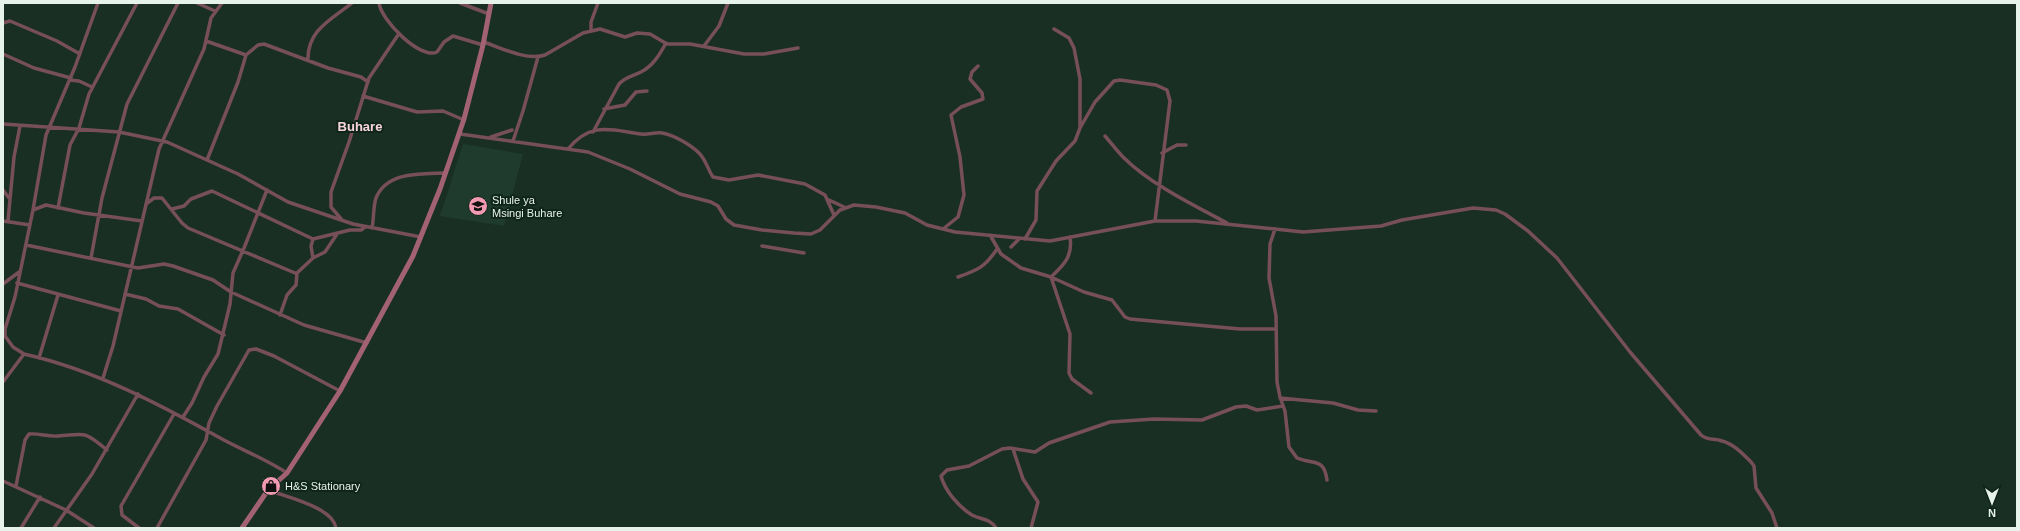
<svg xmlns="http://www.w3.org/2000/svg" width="2020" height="531" font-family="Helvetica,sans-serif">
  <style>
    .built { fill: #1e3b2d }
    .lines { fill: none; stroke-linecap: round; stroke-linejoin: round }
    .minor { stroke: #774f59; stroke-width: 3.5 }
    .secondary { stroke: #a26274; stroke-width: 5 }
    .labels { text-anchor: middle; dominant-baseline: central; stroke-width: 4; stroke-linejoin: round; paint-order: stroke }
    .poi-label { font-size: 11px; fill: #e6f3eb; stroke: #10251a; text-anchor: start }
    .quarter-label { font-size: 13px; font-weight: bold; fill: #f8d5dd; stroke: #10251a }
  </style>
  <rect width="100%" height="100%" fill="#1a2f24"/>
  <!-- built -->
  <path class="built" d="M463 144 523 154 504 226 440 216Z"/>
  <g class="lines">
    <!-- minor -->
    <path class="minor" d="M98 3 75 67 46 135 33 210 15 297 5 329V336L13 347 24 354C95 370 159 404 222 439 244 451 266 459 287 473
      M197 3 215 11
      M379 3C381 20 420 60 437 52L444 42 453 36 483 45
      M460 3 489 14
      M3 23 10 21 57 41 80 54
      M591 30V22L598 3
      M206 41 246 55 258 45 264 44 328 68 361 77 368 82
      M484 42C501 48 527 61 545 55L583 33 600 29 625 37 637 33 650 34 667 44H690L744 54H764L798 48
      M704 46 719 26 728 3
      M3 54 34 68 71 78
      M308 60C307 30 332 19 352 3
      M70 80 79 81 92 87
      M363 96 417 112 443 111 464 120
      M604 109 625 105 636 92 647 91
      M3 124 119 132 167 142 238 174 288 202 353 224 421 237
      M1080 128 1095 102 1114 81 1120 80 1156 85 1167 90 1170 101 1155 221
      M593 132 619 84C625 77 633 76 641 72 653 66 660 54 666 43
      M460 134 588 152 630 169 680 194 711 202 718 206 726 219 734 225 762 230 794 233 811 234 820 230 840 210 854 205 876 207 905 213 927 225 955 232 1050 241 1155 221H1196L1303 232 1381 226 1402 220 1473 208 1496 210 1505 214 1528 231 1557 258 1630 352 1701 435C1708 441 1714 438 1722 441 1734 444 1743 454 1751 462L1754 466 1756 488 1772 513 1777 528
      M1105 136C1111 143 1117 151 1123 157 1150 184 1193 205 1227 223
      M491 137 512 130
      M513 141 523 111 538 57
      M568 149C591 121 611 130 641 134 648 135 655 132 662 133 674 135 691 145 699 153 706 160 708 170 713 177L729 180 758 175 805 184 825 195 834 215
      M1162 153 1177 145H1186
      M207 160 238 82 246 55
      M3 190 9 198
      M829 200 844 207
      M146 204 154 198H162L182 223 188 228 295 273H297L313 258 311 246 313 239 350 230H361L365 227
      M58 208 70 145 79 128 89 94 137 3
      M172 209 184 206 191 199 212 191 313 239
      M33 210 46 205 84 213 142 221
      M342 220 331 207V192L349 142 369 78 398 35
      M3 221 30 225
      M8 221 14 157 20 126
      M372 228C374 219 373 207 376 198 387 171 422 174 445 173
      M943 229 958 217 964 195 960 157 951 115 961 107 983 99 982 93 970 79 972 72 978 66
      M1275 229 1270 244 1269 278 1276 316 1277 382 1280 397 1285 411 1289 447 1297 458C1313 465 1324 457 1327 480
      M990 235 1001 254 1021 268 1051 277 1084 292 1112 300 1125 317 1130 319 1240 329H1276
      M1070 237C1073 256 1064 265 1051 277L1070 334 1069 373 1072 379 1091 393
      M1025 239 1036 220 1037 191 1056 161 1075 141 1080 128V79L1074 48 1069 38 1054 29
      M26 245 138 268 164 264 173 266 213 280 231 292 304 325 367 343
      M762 246 804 253
      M1011 247 1019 239
      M91 258 102 198 127 104 178 3
      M313 258 325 252 337 234
      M958 277C978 270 985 267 997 249
      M17 283 121 311
      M3 284 19 272
      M125 294 146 299 159 306 178 309 224 335
      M280 315 287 295 296 285 297 273
      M39 358 58 295
      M103 378 113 346 159 149 204 49 211 18 222 3
      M3 382 24 354
      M1280 398 1333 403 1358 410 1376 411
      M183 417 192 403 204 377 218 354 230 304 233 273 244 248 267 190
      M1013 449 1023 479 1038 502 1031 528
      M3 481 66 510 94 528
      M16 486 25 440 29 434C39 433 48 437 58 436 86 434 83 430 107 450
      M268 490C286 497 333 507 336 528
      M21 528 40 497
      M54 528 92 474 138 394
      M139 528 122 515 121 506 174 414
      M157 528 206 440 209 423 217 406 249 350 256 349 274 356 340 391
      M996 528C990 518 981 520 972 515 959 507 945 491 941 476L947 470 969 466 1002 449 1010 448 1035 452 1049 443 1110 422 1154 419 1202 420 1236 407 1246 406 1257 410 1283 406"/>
    <!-- secondary -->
    <path class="secondary" d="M242 528 268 490 287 473 340 391 413 256 440 189 464 119 483 45 491 3"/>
  </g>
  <!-- icons -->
  <defs>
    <symbol id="school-disc" viewBox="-11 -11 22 22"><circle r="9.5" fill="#f19ab2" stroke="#10251a"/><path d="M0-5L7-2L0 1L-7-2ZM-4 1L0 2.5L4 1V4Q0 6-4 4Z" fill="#111"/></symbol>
    <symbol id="shop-disc" viewBox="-11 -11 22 22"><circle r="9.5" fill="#f19ab2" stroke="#10251a"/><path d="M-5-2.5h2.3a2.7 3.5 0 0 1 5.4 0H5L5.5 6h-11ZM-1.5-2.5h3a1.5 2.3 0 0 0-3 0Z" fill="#111"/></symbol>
  </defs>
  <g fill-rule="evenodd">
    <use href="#school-disc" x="467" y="195" width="22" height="22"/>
    <use href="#shop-disc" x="260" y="475" width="22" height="22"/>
  </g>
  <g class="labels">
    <!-- poi labels -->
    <g class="poi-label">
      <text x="492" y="200">Shule ya<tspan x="492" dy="13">Msingi Buhare</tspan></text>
      <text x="285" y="486">H&amp;S Stationary</text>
    </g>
    <!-- quarter labels -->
    <g class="quarter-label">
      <text x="360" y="126">Buhare</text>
    </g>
  </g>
  <!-- border -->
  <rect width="2020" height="531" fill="none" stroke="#e6f3eb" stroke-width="8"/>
  <!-- north arrow -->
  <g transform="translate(1992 503) rotate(180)" stroke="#10251a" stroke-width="3" paint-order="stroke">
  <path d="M0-3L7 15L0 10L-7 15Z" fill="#e6f3eb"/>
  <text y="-6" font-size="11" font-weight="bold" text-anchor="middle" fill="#e6f3eb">N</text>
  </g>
</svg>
